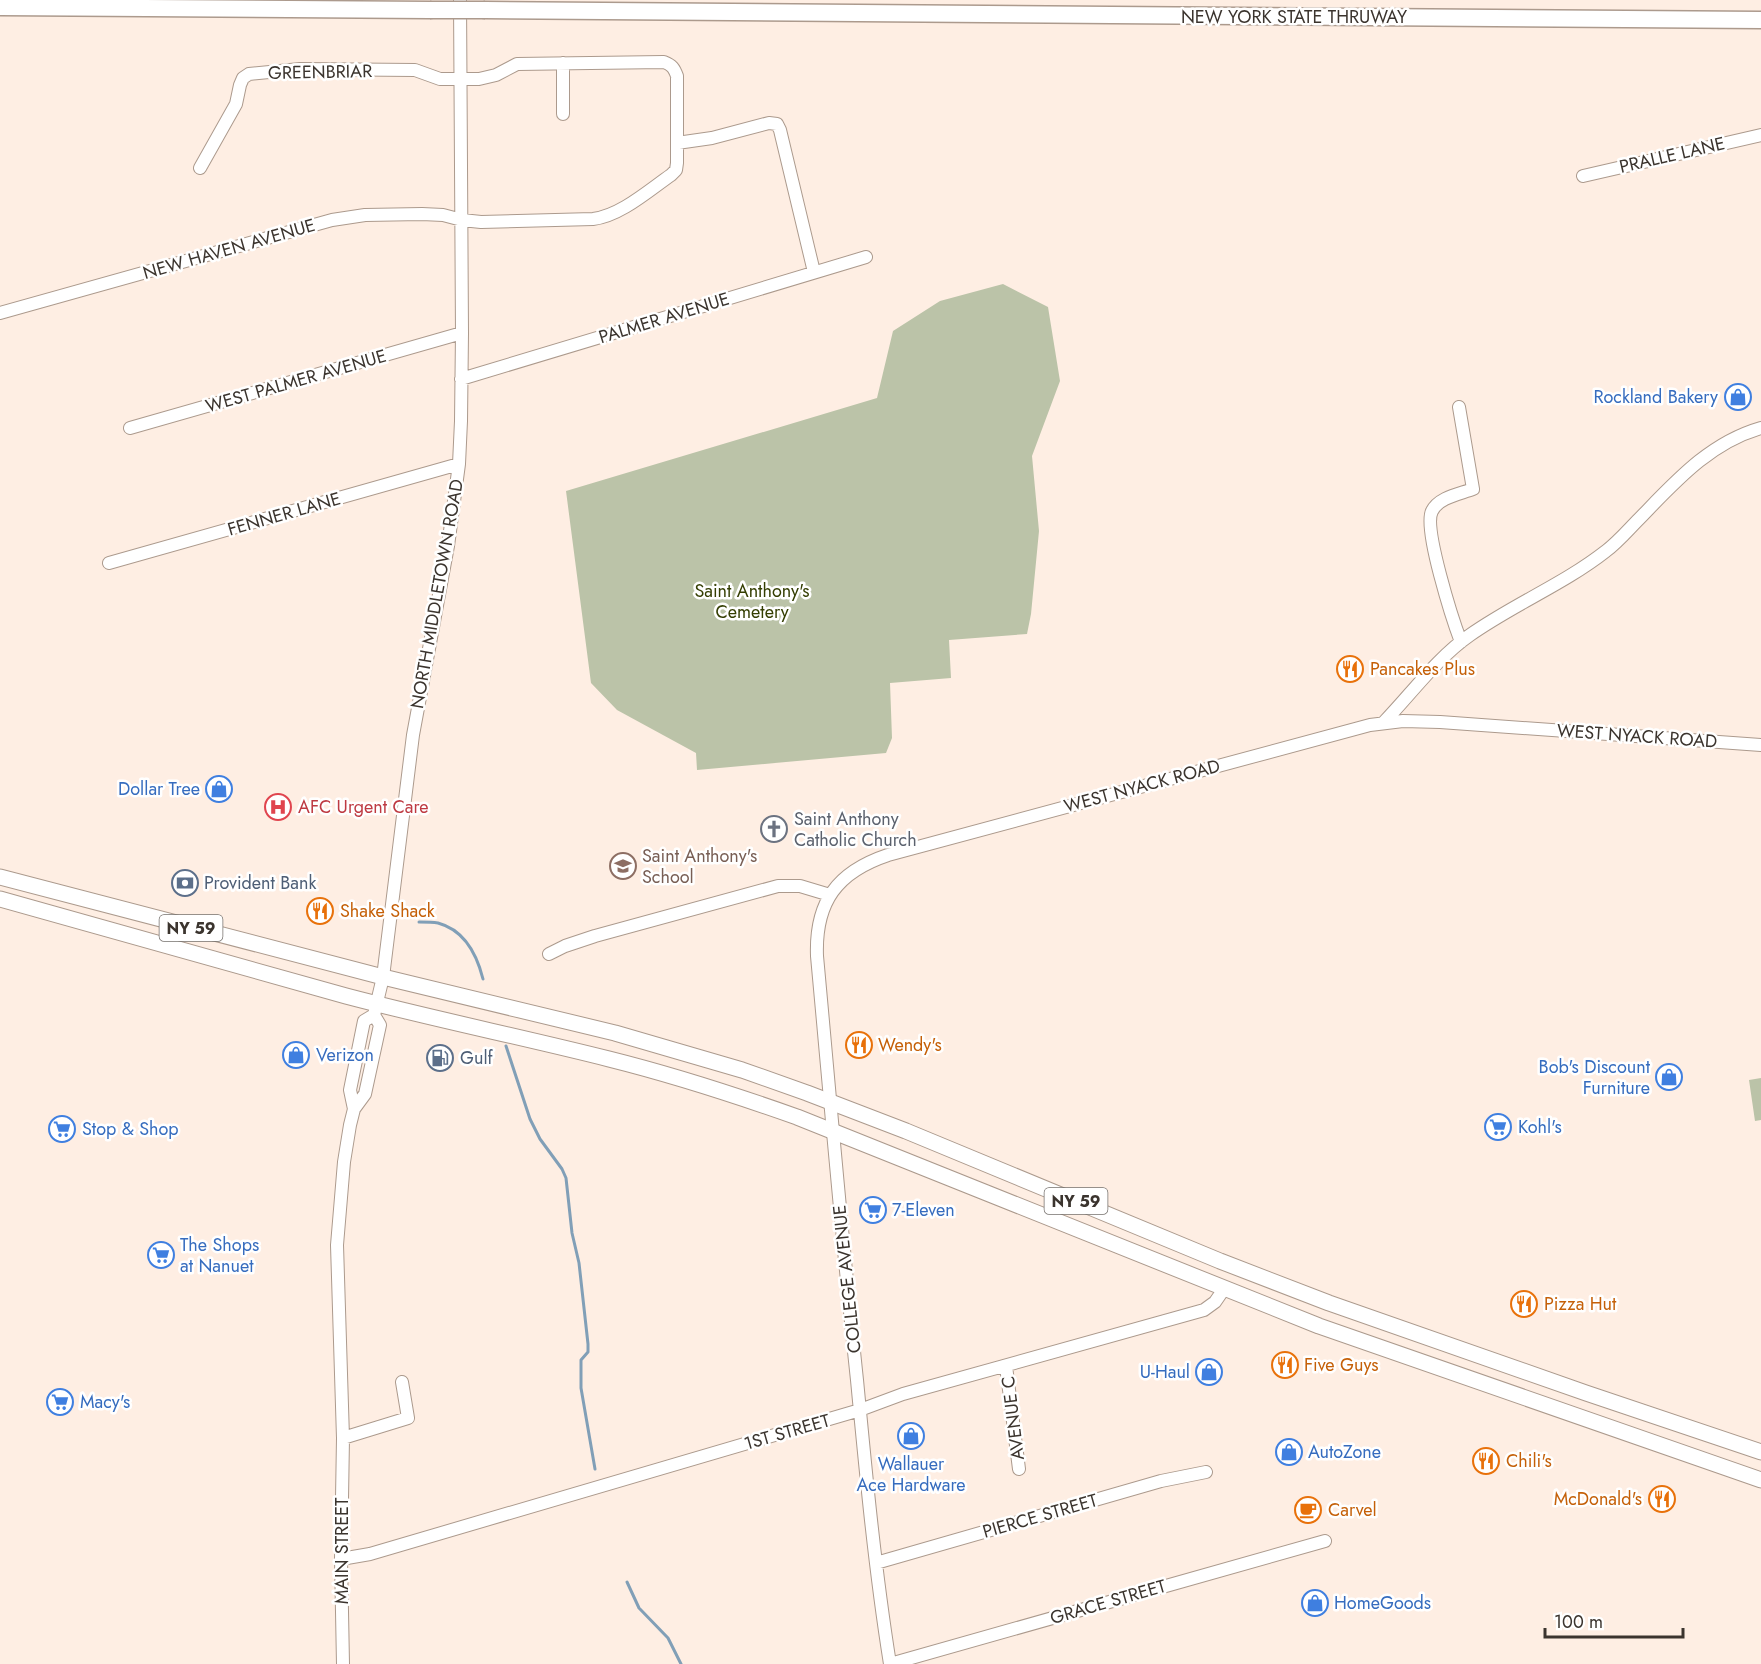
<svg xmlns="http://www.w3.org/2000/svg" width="1761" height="1664" font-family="Jost,sans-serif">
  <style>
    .green { fill: #bbc3a8 }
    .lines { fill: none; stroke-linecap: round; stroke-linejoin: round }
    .stream { stroke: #819fb7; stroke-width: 3 }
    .minor-casing { stroke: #ac9a8d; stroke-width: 14 }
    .major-casing { stroke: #ac9a8d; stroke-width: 17 }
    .highway-casing { stroke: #ac9a8d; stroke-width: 19 }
    .minor { stroke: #fff; stroke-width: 12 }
    .major { stroke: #fff; stroke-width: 15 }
    .highway { stroke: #fff; stroke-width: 16 }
    .highway-bridge-casing { stroke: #ac9a8d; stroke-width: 19; stroke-linecap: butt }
    .highway-bridge { stroke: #fff; stroke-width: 16 }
    .labels { text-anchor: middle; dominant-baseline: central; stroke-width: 5; stroke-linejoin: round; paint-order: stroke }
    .shield { fill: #fff; stroke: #76716d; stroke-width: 1.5 }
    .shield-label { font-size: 16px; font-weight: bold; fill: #3b342e }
    .street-label { font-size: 18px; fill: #3b342e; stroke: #fff }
    .shop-label { font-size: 18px; fill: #366cbe; stroke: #fff; text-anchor: start }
    .park-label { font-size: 18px; fill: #343e02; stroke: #fff }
    .food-label { font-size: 18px; fill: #c56008; stroke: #fff; text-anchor: start }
    .health-label { font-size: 18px; fill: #be3a42; stroke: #fff; text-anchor: start }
    .worship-label { font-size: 18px; fill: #5b616d; stroke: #fff; text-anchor: start }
    .education-label { font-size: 18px; fill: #785e54; stroke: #fff; text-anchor: start }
    .service-label { font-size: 18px; fill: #4e5e75; stroke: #fff; text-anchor: start }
  </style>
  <rect width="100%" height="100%" fill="#feeee3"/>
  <!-- green -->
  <path class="green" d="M1003 284 1048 307 1060 381 1032 456 1039 531 1031 614 1027 634 949 640 951 678 890 683 892 738 886 753 697 770 696 753 617 710 591 683 566 491 877 398 893 331 940 301Z
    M1761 1078V1120L1755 1121 1749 1080Z"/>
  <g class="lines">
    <!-- stream -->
    <path class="stream" d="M419 922C425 922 432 922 438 923 464 930 477 955 483 979
      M506 1046 530 1119 540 1139 562 1169 566 1178 572 1233 579 1263 588 1344V1352L581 1360V1388L595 1469
      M627 1582 639 1608 668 1638 681 1664"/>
    <defs>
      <path id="minor" d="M563 114V63
        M677 143 712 138 769 123 777 124 780 130 814 272
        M1583 176 1761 135
        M0 313 332 220 365 215 422 214 443 215 462 220 481 222 593 219C620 216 648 191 671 175L676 170 677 163V76C674 68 672 65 664 62L517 64 496 75 479 79H440L415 70 300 69 249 74 243 78 240 85 236 104 200 168
        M461 379 866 257
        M1459 407 1473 489C1460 494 1439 497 1432 511 1423 528 1453 621 1461 642
        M130 428 462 333
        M109 563 459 464
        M1384 722C1412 693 1437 658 1470 635 1514 604 1564 584 1606 551 1618 542 1628 530 1639 519 1675 482 1709 443 1761 428
        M549 954 565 946 595 936 778 886H800L830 895
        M354 1109 350 1090 364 1021 374 1015 383 977 413 735 448 546 459 464 461 421 462 333 460 0
        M1006 1366 1019 1469
        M343 1438 408 1418 402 1382
        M341 1559 370 1554 860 1410 903 1394 1204 1310 1215 1302 1224 1289
        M876 1563 1161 1481 1206 1472
        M343 1664 341 1559 343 1438 337 1245 344 1162 350 1125 354 1109 365 1094 380 1025 374 1015
        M890 1664C875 1570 866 1475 857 1380 842 1239 830 1097 817 956 815 902 837 872 888 855L1370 725 1403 721 1440 722 1761 745
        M890 1664 1325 1541"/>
      <path id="major" d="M0 877 383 977 615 1033 742 1070 807 1093 906 1131 1220 1261 1329 1303 1586 1393 1761 1452
        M0 899 346 996C433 1019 522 1037 609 1059 673 1075 735 1095 797 1117L1319 1326 1761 1480"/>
      <path id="highway" d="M0 7 430 10
        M485 10 1761 20"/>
    </defs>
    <!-- minor casing -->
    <use href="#minor" class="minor-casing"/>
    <!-- major casing -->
    <use href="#major" class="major-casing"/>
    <!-- highway casing -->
    <use href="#highway" class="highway-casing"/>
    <!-- minor -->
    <use href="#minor" class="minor"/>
    <!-- major -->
    <use href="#major" class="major"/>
    <!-- highway -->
    <use href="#highway" class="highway"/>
    <defs>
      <path id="highway-bridge" d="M430 10H485"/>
    </defs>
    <!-- highway-bridge casing -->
    <use href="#highway-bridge" class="highway-bridge-casing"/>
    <!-- highway-bridge -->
    <use href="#highway-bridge" class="highway-bridge"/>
  </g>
  <!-- icons -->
  <defs>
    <symbol id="shop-ring" viewBox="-11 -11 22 22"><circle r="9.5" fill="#fff" stroke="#3f7fe0" stroke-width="1.5"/><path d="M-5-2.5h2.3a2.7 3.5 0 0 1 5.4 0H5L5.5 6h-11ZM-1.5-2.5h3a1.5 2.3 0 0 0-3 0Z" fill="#3f7fe0"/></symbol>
    <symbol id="restaurant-ring" viewBox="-11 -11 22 22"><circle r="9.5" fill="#fff" stroke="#e8710a" stroke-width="1.5"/><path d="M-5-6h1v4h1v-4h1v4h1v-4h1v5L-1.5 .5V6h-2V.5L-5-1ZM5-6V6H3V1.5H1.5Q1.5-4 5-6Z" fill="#e8710a"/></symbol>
    <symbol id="hospital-ring" viewBox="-11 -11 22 22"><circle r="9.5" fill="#fff" stroke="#e0444e" stroke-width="1.5"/><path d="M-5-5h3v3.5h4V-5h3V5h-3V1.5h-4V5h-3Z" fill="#e0444e"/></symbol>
    <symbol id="church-ring" viewBox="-11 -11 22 22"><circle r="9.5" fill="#fff" stroke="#6b7280" stroke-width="1.5"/><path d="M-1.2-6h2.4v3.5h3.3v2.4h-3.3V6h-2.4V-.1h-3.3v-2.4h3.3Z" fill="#6b7280"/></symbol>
    <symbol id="school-ring" viewBox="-11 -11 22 22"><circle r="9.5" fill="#fff" stroke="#8d6e63" stroke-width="1.5"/><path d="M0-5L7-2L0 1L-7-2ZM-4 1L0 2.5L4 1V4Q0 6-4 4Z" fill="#8d6e63"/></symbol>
    <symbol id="bank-ring" viewBox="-11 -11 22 22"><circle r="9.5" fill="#fff" stroke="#5c6f8a" stroke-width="1.5"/><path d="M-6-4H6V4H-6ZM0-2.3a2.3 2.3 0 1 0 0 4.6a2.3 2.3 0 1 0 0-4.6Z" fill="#5c6f8a"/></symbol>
    <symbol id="fuel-ring" viewBox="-11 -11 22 22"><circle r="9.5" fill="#fff" stroke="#5c6f8a" stroke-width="1.5"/><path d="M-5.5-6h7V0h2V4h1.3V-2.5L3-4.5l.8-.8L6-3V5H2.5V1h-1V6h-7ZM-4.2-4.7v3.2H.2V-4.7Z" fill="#5c6f8a"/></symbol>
    <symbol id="supermarket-ring" viewBox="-11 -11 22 22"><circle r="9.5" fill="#fff" stroke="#3f7fe0" stroke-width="1.5"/><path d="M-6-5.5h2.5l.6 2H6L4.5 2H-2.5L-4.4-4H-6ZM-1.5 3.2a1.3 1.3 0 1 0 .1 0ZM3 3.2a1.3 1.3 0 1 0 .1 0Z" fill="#3f7fe0"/></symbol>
    <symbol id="cafe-ring" viewBox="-11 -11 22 22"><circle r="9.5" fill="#fff" stroke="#e8710a" stroke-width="1.5"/><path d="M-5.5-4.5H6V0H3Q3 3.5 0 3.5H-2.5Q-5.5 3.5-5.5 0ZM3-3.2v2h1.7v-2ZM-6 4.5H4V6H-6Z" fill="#e8710a"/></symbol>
  </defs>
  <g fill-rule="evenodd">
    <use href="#shop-ring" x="1723" y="382" width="30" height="30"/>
    <use href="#restaurant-ring" x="1335" y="654" width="30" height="30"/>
    <use href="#shop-ring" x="204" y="774" width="30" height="30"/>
    <use href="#hospital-ring" x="263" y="792" width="30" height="30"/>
    <use href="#church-ring" x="759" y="814" width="30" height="30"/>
    <use href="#school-ring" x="608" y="851" width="30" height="30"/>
    <use href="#bank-ring" x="170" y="868" width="30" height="30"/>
    <use href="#restaurant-ring" x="305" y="896" width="30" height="30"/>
    <use href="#restaurant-ring" x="844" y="1030" width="30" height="30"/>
    <use href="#shop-ring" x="281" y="1040" width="30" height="30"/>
    <use href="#fuel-ring" x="425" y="1043" width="30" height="30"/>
    <use href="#shop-ring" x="1654" y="1062" width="30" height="30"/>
    <use href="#supermarket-ring" x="1483" y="1112" width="30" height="30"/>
    <use href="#supermarket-ring" x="47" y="1114" width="30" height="30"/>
    <use href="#supermarket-ring" x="858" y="1195" width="30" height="30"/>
    <use href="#supermarket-ring" x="146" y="1240" width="30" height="30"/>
    <use href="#restaurant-ring" x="1509" y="1289" width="30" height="30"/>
    <use href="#restaurant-ring" x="1270" y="1350" width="30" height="30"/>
    <use href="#shop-ring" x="1194" y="1357" width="30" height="30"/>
    <use href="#supermarket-ring" x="45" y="1387" width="30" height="30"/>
    <use href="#shop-ring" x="896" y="1421" width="30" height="30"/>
    <use href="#shop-ring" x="1274" y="1437" width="30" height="30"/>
    <use href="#restaurant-ring" x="1471" y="1446" width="30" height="30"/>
    <use href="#restaurant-ring" x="1647" y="1484" width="30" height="30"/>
    <use href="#cafe-ring" x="1293" y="1495" width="30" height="30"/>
    <use href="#shop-ring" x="1300" y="1588" width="30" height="30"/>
  </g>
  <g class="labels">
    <!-- shield labels -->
    <g class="shield">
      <rect x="159.5" y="915" width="63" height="26" rx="4.5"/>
      <rect x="1044.5" y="1188" width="63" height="26" rx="4.5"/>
    </g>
    <g class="shield-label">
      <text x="191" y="928">NY 59</text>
      <text x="1076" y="1201">NY 59</text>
    </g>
    <!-- street labels -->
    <g class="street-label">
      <text x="1294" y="17">NEW YORK STATE THRUWAY</text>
      <text transform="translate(320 72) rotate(-1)">GREENBRIAR</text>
      <text transform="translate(1672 155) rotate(-13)">PRALLE LANE</text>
      <text transform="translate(229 249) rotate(-16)">NEW HAVEN AVENUE</text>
      <text transform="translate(664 318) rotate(-17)">PALMER AVENUE</text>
      <text transform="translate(296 381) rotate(-16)">WEST PALMER AVENUE</text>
      <text transform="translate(284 514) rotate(-16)">FENNER LANE</text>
      <text transform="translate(437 594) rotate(-80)">NORTH MIDDLETOWN ROAD</text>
      <text transform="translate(1637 736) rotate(4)">WEST NYACK ROAD</text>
      <text transform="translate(1142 786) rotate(-15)">WEST NYACK ROAD</text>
      <text transform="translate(847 1279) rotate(-96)">COLLEGE AVENUE</text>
      <text transform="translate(1013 1418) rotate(-97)">AVENUE C</text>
      <text transform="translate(787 1432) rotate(-16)">1ST STREET</text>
      <text transform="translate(1040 1516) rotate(-16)">PIERCE STREET</text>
      <text transform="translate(342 1551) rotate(-90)">MAIN STREET</text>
      <text transform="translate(1108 1602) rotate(-16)">GRACE STREET</text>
    </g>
    <!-- shop labels -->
    <g class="shop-label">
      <text x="1718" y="397" text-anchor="end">Rockland Bakery</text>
      <text x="200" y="789" text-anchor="end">Dollar Tree</text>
      <text x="316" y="1055">Verizon</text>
      <text x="1650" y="1067" text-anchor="end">Bob's Discount<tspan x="1650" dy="21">Furniture</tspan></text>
      <text x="1518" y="1127">Kohl's</text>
      <text x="82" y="1129">Stop &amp; Shop</text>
      <text x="892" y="1210">7-Eleven</text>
      <text x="180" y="1245">The Shops<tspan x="180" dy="21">at Nanuet</tspan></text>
      <text x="1190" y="1372" text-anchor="end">U-Haul</text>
      <text x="80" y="1402">Macy's</text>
      <text x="1308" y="1452">AutoZone</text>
      <text x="911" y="1464" text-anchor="middle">Wallauer<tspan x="911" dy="21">Ace Hardware</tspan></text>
      <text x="1334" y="1603">HomeGoods</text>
    </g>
    <!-- park labels -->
    <g class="park-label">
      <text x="752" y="591">Saint Anthony's<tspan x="752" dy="21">Cemetery</tspan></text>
    </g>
    <!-- food labels -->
    <g class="food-label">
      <text x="1370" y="669">Pancakes Plus</text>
      <text x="340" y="911">Shake Shack</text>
      <text x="878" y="1045">Wendy's</text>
      <text x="1544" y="1304">Pizza Hut</text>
      <text x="1304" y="1365">Five Guys</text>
      <text x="1506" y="1461">Chili's</text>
      <text x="1642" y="1499" text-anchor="end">McDonald's</text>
      <text x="1328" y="1510">Carvel</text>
    </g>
    <!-- health labels -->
    <g class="health-label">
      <text x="298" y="807">AFC Urgent Care</text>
    </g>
    <!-- worship labels -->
    <g class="worship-label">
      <text x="794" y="819">Saint Anthony<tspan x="794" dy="21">Catholic Church</tspan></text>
    </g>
    <!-- education labels -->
    <g class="education-label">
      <text x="642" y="856">Saint Anthony's<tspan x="642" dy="21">School</tspan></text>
    </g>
    <!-- service labels -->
    <g class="service-label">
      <text x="204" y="883">Provident Bank</text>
      <text x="460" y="1058">Gulf</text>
    </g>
  </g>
  <!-- scale -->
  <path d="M1545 1628v9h138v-9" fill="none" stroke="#3b342e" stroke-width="3"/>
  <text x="1554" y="1628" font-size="18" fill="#3b342e" stroke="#ffffff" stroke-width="4.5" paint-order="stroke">100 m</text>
</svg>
